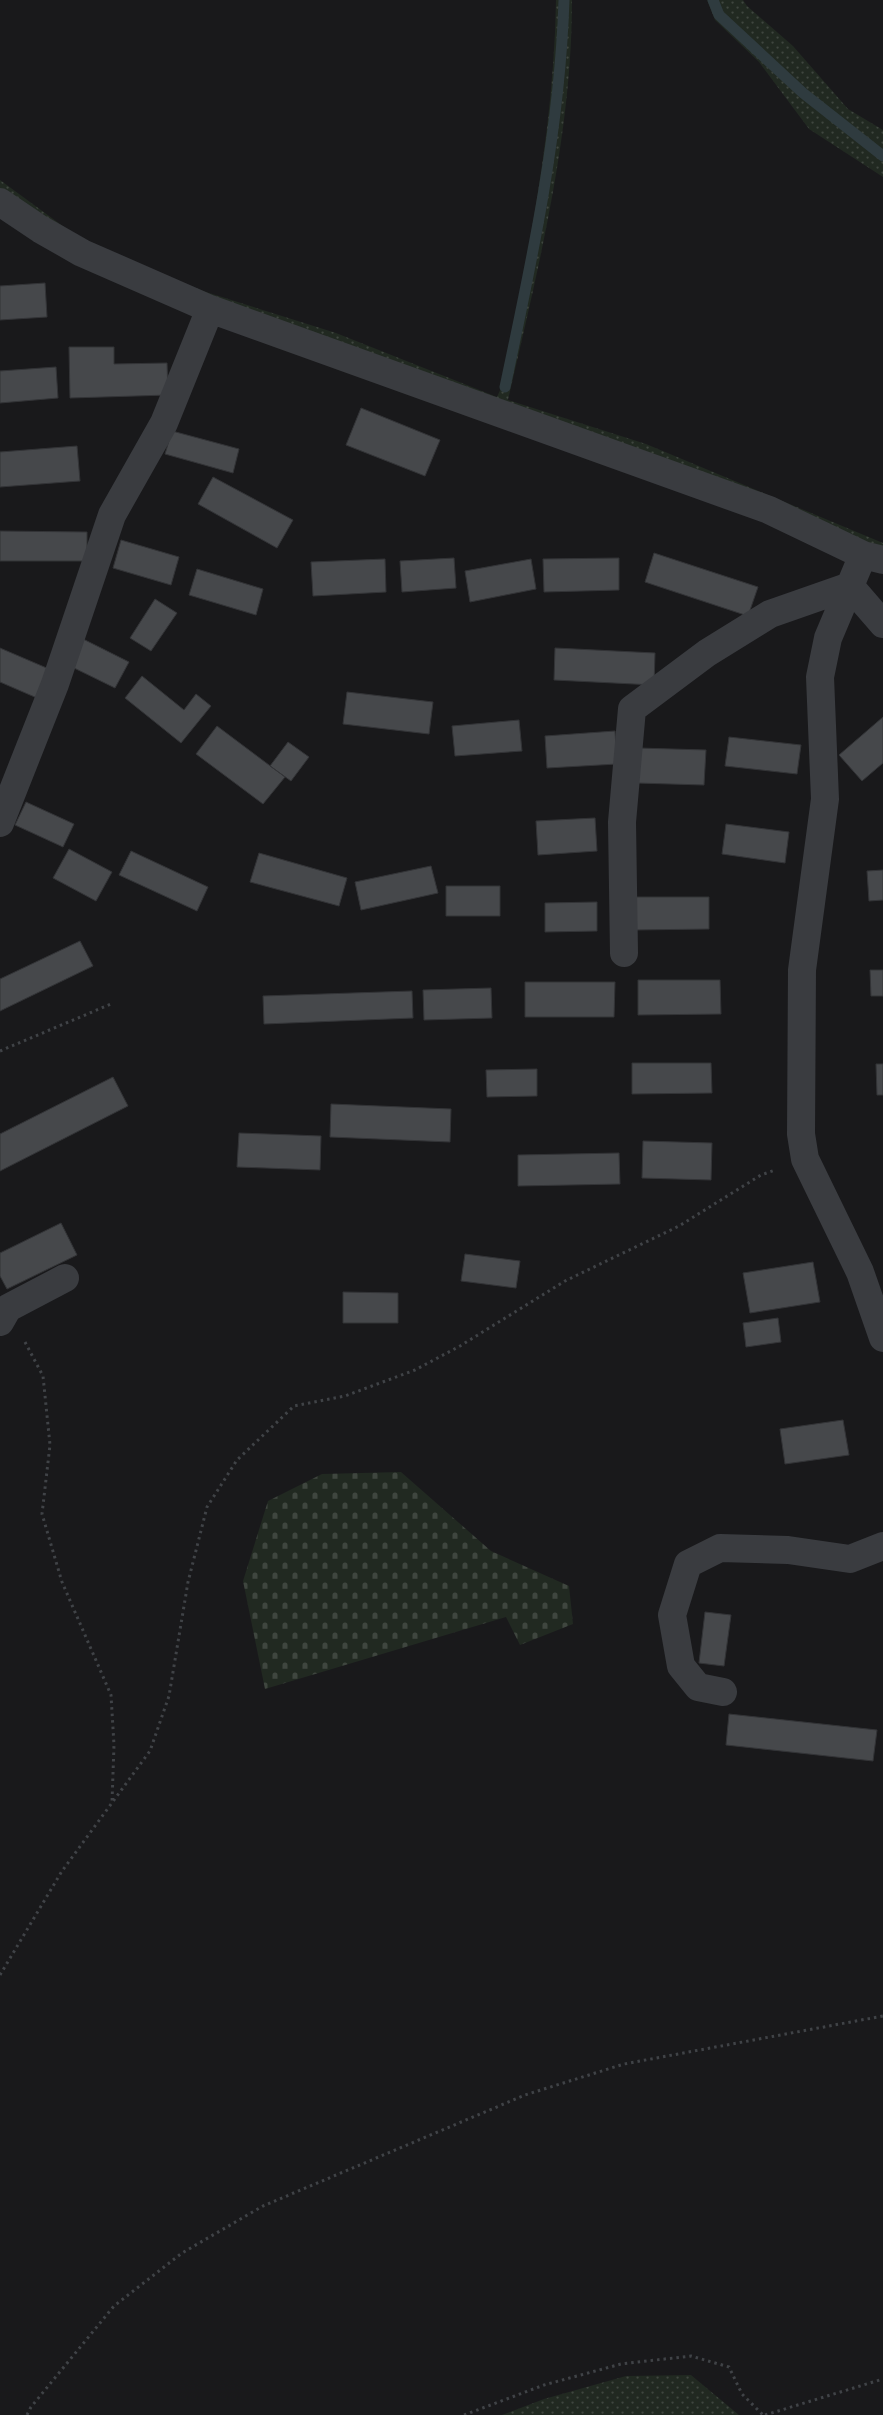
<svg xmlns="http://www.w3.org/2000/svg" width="883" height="2415" font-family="'Noto Sans',sans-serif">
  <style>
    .grass { fill: url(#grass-dots) }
    .cemetery { fill: url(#cemetery-stones) }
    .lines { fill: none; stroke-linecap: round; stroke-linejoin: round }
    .stream { stroke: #2f3b3f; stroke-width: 11 }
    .building { fill: #46484b; stroke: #333437 }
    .path { stroke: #404347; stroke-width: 3; stroke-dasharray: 2.5 4; stroke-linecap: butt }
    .street { stroke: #3a3c40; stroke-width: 28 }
  </style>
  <defs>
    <pattern id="grass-dots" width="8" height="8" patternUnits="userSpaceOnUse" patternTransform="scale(1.25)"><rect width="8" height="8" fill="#212921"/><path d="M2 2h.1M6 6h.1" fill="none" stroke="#3f463f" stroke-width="1.8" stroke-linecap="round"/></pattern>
    <pattern id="cemetery-stones" width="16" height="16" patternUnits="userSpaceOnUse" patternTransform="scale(1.25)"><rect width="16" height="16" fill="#212921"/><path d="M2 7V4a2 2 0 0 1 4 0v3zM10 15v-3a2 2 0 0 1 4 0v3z" fill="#3f463f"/></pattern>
  </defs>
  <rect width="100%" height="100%" fill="#19191b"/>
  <!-- grass -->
  <path class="grass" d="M556 0H572C572 135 538 269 508 400L646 444 883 543V552L214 303 84 247 0 193V180L90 246 206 292 336 333 497 397 501 388C527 261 554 131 556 0Z
    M707 0H743L747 6 793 46 848 109 883 130V177L809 129 759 62 715 20Z
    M691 2375 739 2415H502L544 2399 626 2376Z"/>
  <!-- cemetery -->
  <path class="cemetery" d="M401 1472 491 1551 569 1586 573 1624 520 1645 506 1617 265 1689 243 1581 268 1501 322 1474Z"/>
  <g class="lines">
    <!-- stream -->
    <path class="stream" d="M713 0 719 15 803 93 883 156
      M505 387C532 260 560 130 564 0"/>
  </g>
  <!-- building -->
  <path class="building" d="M45 283 47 317 0 320V286Z
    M69 347H114V364L167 363 168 395 70 398Z
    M56 367 58 398 0 403V371Z
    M361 408 440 440 425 476 346 445Z
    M172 431 239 449 233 473 165 454Z
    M77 446 80 481 0 487V452Z
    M213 477 293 520 277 548 198 504Z
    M0 531 87 532V561H0Z
    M121 540 179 557 171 585 113 568Z
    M654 553 758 587 748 616 645 582Z
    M454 558 456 588 402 592 400 561Z
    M619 558V590L544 592 543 559Z
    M385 559 386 592 313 596 311 562Z
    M531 559 536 589 470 602 465 571Z
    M197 569 263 589 256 615 189 595Z
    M155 599 177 613 151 651 130 638Z
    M83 639 129 662 115 688 70 666Z
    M0 648 49 669 37 698 0 682Z
    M555 648 655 653 654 685 554 680Z
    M142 676 184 710 196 694 211 706 181 743 125 698Z
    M347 692 433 702 429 734 343 724Z
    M883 717V763L862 781 839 755Z
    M519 720 522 751 455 756 452 726Z
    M217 726 285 777 263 804 196 754Z
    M615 731 617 764 547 768 545 736Z
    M729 737 801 745 797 774 725 766Z
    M288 742 309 757 291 781 270 766Z
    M638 748 706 750 704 785 637 783Z
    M26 802 74 824 63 847 15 825Z
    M595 818 597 851 538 855 536 821Z
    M726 824 789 832 785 863 722 854Z
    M69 849 112 872 96 901 53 878Z
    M131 851 208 887 197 911 119 875Z
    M259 853 347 878 339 906 250 882Z
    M431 866 438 893 361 910 355 882Z
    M883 870V900L869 901 867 871Z
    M446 886H500V916H446Z
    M632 897H709V929L633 930Z
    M597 902V931L545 932V903Z
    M80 941 93 966 0 1011V979Z
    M870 970H883V996H871Z
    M638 980H720L721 1014 638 1015Z
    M525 982H615L614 1017H525Z
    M491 988 492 1018 424 1020 423 990Z
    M412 991 413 1018 264 1024 263 996Z
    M632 1063H711L712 1093 632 1094Z
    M876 1064H883V1095H877Z
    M537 1069V1096L487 1097 486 1070Z
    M113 1077 128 1106 0 1171V1134Z
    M331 1104 451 1109 450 1142 330 1137Z
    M239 1133 321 1136 320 1170 237 1167Z
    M643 1141 712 1143 711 1180 642 1178Z
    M619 1153 620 1184 518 1186V1155Z
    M61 1223 77 1255 7 1289 0 1276V1253Z
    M465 1254 520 1261 516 1288 461 1281Z
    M813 1262 820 1302 750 1313 743 1273Z
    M343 1292 398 1293V1323H343Z
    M778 1318 781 1342 746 1347 743 1323Z
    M843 1420 849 1455 785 1464 780 1429Z
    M705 1612 731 1615 724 1666 699 1663Z
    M729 1714 877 1730 873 1761 726 1745Z"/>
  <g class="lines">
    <!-- path -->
    <path class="path" d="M0 1051 111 1004
      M25 1342 43 1376 50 1445 42 1514 62 1582 111 1695 114 1745 112 1802
      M0 1975 62 1871 150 1751 169 1696 188 1582 207 1507 237 1460 294 1406 345 1396 415 1370 460 1346 565 1281 679 1226 761 1175 775 1170
      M27 2415 31 2407 114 2306 182 2253 263 2206 525 2095 624 2064 883 2016
      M464 2415 544 2385 621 2364 691 2356 729 2367 742 2394 763 2415
      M765 2415 883 2379"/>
    <!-- street -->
    <path class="street" d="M0 202 40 229 82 253 210 309 769 510 863 555 883 560
      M863 555 828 638 820 677 825 799 802 970 801 1134 805 1159 860 1272 883 1338
      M0 823 55 684 112 515 164 423 210 309
      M624 953 622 822 632 709 707 653 770 614 850 586 883 624
      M0 1322 8 1308 65 1278
      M723 1692 698 1687 681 1666 672 1615 688 1564 720 1548 788 1550 850 1559 883 1546"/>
  </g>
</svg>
